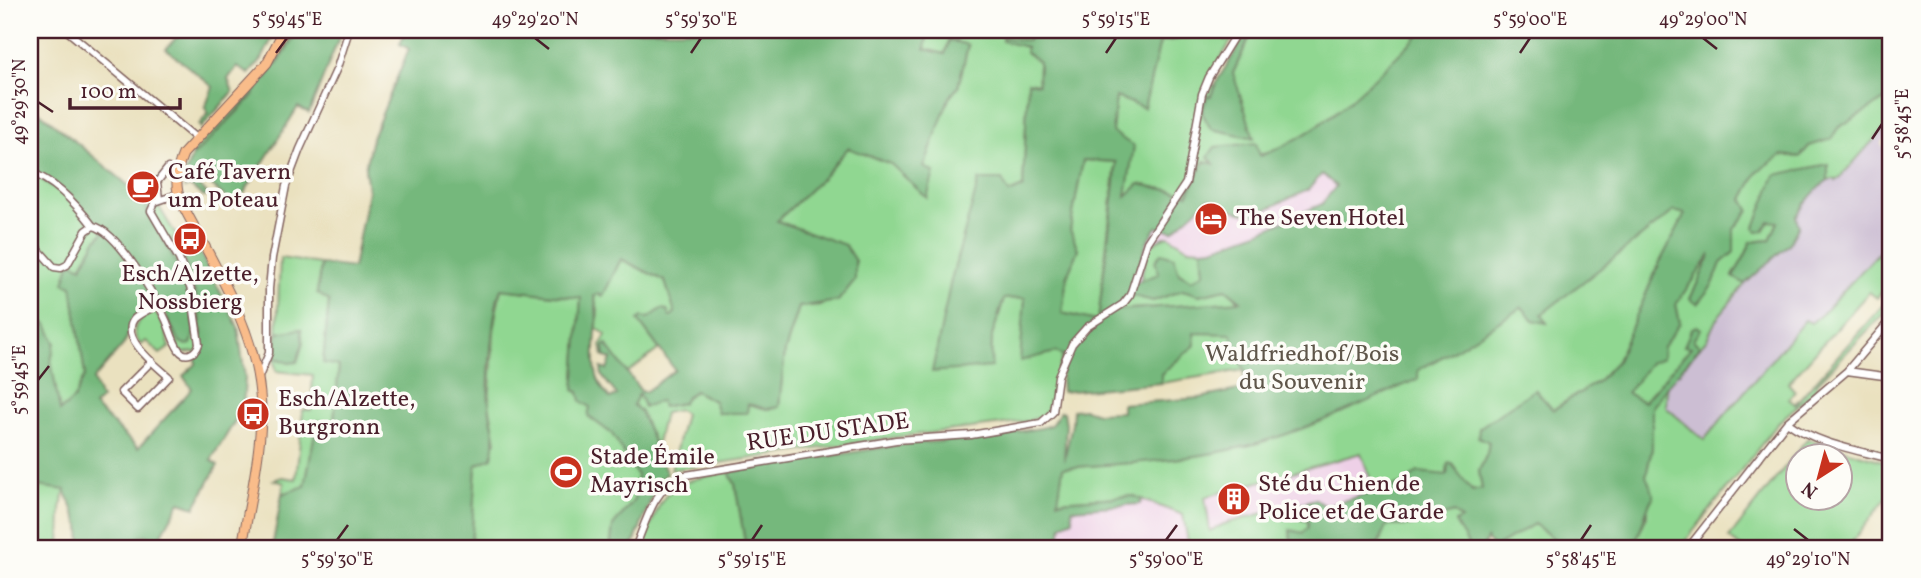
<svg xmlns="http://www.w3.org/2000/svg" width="1921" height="578" font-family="Vollkorn,serif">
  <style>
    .built { fill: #eed0e7 }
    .industrial { fill: #ccbed3 }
    .green { fill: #90d791; stroke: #6d7b5e; stroke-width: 2; fill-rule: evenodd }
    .forest { fill: #74b87b; stroke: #5f6c53; stroke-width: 2; fill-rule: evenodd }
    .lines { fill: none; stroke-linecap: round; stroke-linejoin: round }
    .street-casing { stroke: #82635f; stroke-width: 9 }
    .primary-casing { stroke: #82635f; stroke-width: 11 }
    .street { stroke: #fff; stroke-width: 6 }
    .primary { stroke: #f9bc8a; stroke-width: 9 }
    .ticks { fill: none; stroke: #4a1f2b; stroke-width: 2.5 }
    .labels { text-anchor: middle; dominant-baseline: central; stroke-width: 7; stroke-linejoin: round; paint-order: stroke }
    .poi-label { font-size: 24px; fill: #4a1f2b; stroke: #fdfcf7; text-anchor: start }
    .park-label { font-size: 24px; fill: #5f564a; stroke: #fdfcf7 }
    .street-label { font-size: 24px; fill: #4a1f2b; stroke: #fdfcf7 }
    .neatline { fill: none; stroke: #4a1f2b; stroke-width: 2.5 }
    .ticks-label { font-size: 18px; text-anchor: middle; fill: #4a1f2b }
  </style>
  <rect width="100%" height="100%" fill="#fdfcf7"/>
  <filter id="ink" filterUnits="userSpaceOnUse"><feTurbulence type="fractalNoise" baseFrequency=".0143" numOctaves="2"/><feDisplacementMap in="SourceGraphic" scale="14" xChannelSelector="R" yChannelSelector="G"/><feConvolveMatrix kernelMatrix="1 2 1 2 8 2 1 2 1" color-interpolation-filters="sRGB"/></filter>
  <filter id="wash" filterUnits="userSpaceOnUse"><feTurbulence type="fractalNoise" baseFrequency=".00686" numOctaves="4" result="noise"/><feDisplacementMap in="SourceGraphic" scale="28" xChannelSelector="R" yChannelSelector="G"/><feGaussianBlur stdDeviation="1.57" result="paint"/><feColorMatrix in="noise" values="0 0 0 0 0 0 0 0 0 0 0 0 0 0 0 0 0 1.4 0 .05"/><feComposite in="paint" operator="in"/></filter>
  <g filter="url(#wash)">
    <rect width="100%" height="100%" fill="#eae1bf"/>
    <!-- built -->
    <path class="built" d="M1322 174 1336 186 1322 204 1261 231 1213 248 1202 249 1160 273 1133 284 1142 251 1158 227 1173 231 1208 199 1216 200V206L1248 215Z
      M1362 453 1375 492 1324 507 1316 499 1224 524 1209 532 1204 497Z
      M1142 499 1183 515 1189 548H1059L1062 524 1072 509 1140 504Z"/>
    <!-- industrial -->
    <path class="industrial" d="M1891 123V134L1881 143 1882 147 1891 142V210L1885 219 1891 224V239L1822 314 1810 323 1805 320 1703 440 1666 407 1667 386 1707 339 1717 318 1745 285 1789 244 1795 217 1814 189 1828 180 1835 179 1874 137Z"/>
    <!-- green -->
    <path class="green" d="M293 30H297C271 80 231 117 192 157L194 150C229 113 272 77 293 30Z
      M928 30H1029L1028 41 1003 37 1002 40 1026 47V52L1039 62V85L1028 83 1023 187 1008 193 979 180 991 367 992 336 1004 299 1026 298 1056 352 1063 355 1047 410 1040 417 1028 421 897 437 671 470 685 414 679 410 664 413 656 447 640 411 633 405 639 393 661 401 662 407 682 403 686 397 695 391 714 401 748 404 767 409 779 407 785 351 799 307 822 305 855 280V261L844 245 777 221 823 177 848 147 891 164 927 197 930 184 923 167 949 98 958 87 968 46 949 40 945 54 924 49Z
      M1192 30H1219L1218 34 1226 40 1233 30H1424C1385 67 1337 121 1289 145 1264 157 1216 158 1197 175 1192 179 1190 188 1188 194L1139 184 1126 197 1111 132 1116 97 1144 107 1160 42 1189 37ZM1237 31 1249 39 1233 73 1202 113 1215 86 1207 82Z
      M1891 96V123C1870 141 1856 162 1836 181L1835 179 1828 180 1827 165 1769 220 1778 222 1770 240 1750 242C1748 255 1739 265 1733 276L1745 284 1717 318 1707 339 1700 347 1693 340 1685 346 1692 347 1643 402 1627 393 1680 323 1676 304 1714 249 1690 299 1697 304 1713 284 1721 263 1734 252V229L1749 210 1743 199 1758 171 1782 155 1800 157 1809 146 1831 139 1838 128Z
      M1083 160 1116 162 1098 320 1096 321 1062 313 1067 276 1078 249 1070 230Z
      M30 172 64 194 104 231 96 240 81 267 71 262 65 282 72 286 85 375 74 399 59 412 51 361 55 342 39 321 30 330Z
      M146 200 158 205 177 237 173 239C191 273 199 307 202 345V352L196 358 195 352 181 353 168 324 150 218 145 210Z
      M1674 211 1686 213 1659 264 1617 361 1598 381 1552 410 1535 390 1489 442 1487 454 1479 471 1482 489 1473 491 1448 464 1447 476 1418 472 1403 484 1375 492 1361 453 1205 497 1210 531 1224 524 1289 506 1291 517 1308 521V528L1303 533 1290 531 1292 548H1189L1183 515 1133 496 1057 501 1063 468C1130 462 1201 460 1265 441 1260 425 1242 384 1244 370L1161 383V374L1195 345 1193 333H1231L1418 370 1458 348 1522 307 1547 322 1541 314Z
      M1169 236 1188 248 1202 249 1204 274 1191 281C1172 270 1159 274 1140 282 1145 263 1146 239 1169 236Z
      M1891 239V293L1886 288 1877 298 1869 292 1788 383 1795 391 1789 399 1795 404 1891 296V306L1818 382 1815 390 1780 421 1680 548H1632L1647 516 1646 476 1652 448V408L1667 386 1666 407 1704 440 1805 320 1811 323 1822 314Z
      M280 258 321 264 317 293 329 301 323 363 339 366 334 422H317L305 487 282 494 284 483 274 480 282 477 296 479 303 410H311L313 375 276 371 274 357 289 363 301 329 277 333Z
      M621 259 665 281 675 313 670 317 638 320 659 349 627 373 606 345 604 346 605 357 603 356 601 345 606 335 597 328 598 309 594 296 598 294 602 296Z
      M501 289 581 298 574 390 604 405 659 479 632 548H471L476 465 496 442 489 403 495 319Z
      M1226 289 1241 302 1116 310 1130 295 1153 301 1183 290 1199 295Z
      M155 312 164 326 170 347 160 354 146 341 141 345C127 330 138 317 155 312Z
      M30 438 65 490 61 508 60 548H30Z
      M1807 439 1890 463 1891 492 1847 548H1742L1729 538ZM1798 456H1840V498H1798Z
      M729 472 735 484 746 548H642C666 487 662 484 729 472Z
      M1454 513 1462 519 1455 522C1459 532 1467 538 1469 548H1354L1379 543 1386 526H1409Z
      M1534 524 1553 538 1558 548H1494Z"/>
    <!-- forest -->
    <path class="forest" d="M183 30H276L262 59 249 74 237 67 228 79 233 92 201 128 199 125 208 113 205 108 213 87 166 49Z
      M297 30H335L334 33 340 35 309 113 298 107 236 206 205 180 197 185 209 195 204 197 190 186 185 188 186 171 192 157 250 99 285 53Z
      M406 30H928L925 49 945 54 949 40 968 45 958 87 949 98 924 167 934 172 927 198 891 164 848 148 823 177 777 221 845 245 855 261V280L838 301 799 307 785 351 779 407 767 409 748 404 747 413H718L714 401 695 391 686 397 682 403 662 407 660 401 644 407 639 394 633 405 640 411 667 474 659 479 632 548H610L613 526 634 500 637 475 612 434 588 416 590 407 581 401 579 392 574 390 581 298 501 289C493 306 487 384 489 404 491 426 498 434 492 458L476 465 471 548H272L282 494 305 486 317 421H334L339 366 323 363 329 301 317 293 321 264 353 268 368 191 365 168 372 138 409 49 400 44ZM621 259 665 281 675 313 670 317 667 310 661 309 649 318 642 317 638 320 675 370 645 392 641 391 606 344 604 346 605 357 611 359 607 370 601 368 602 376 617 395 610 398C581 369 604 331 594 296L598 294 603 296Z
      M1029 30H1192L1189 37 1160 42 1144 108 1116 97 1112 132 1134 146 1126 196 1139 184 1188 194 1205 161 1214 164 1208 157 1215 147 1256 143 1260 156C1327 132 1373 78 1424 30H1891V96L1838 128 1831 139 1809 146 1800 157 1782 155 1758 171 1743 199 1749 210 1734 229V252L1721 263 1713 284 1697 304 1690 299 1711 254 1676 304 1680 323 1663 347 1662 358 1650 363 1627 393 1644 402 1691 347 1684 346 1692 328 1697 326 1701 329 1693 340 1700 347 1667 386 1652 408V448L1646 476 1654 496C1644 508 1643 532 1632 548H1558L1553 538 1534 524 1494 548 1487 539 1483 548H1469C1467 538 1459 532 1455 522L1461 519 1454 513 1409 526H1386L1379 543 1354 548H1292L1290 530 1303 533 1308 528V521L1291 517 1289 506 1316 499 1325 506 1403 484 1418 472 1447 475 1448 464 1451 463 1472 491 1482 489 1479 471 1487 454 1489 442 1478 437 1479 428 1535 389 1553 410 1598 381 1617 361 1659 264 1685 214 1674 211 1542 314 1547 323 1533 320 1522 307 1458 348 1418 370V379C1364 402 1311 429 1254 444 1193 461 1126 463 1063 468L1058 501 1133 496 1142 499 1140 504 1072 509 1073 520 1062 525 1059 548H746L735 484 729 472 905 444 972 439 1041 428 1051 425 1061 411 1064 412 1066 424 1064 461 1072 424 1073 410 1085 409 1097 413 1122 412V404L1200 398 1248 388 1244 370 1231 334 1194 333 1195 345 1161 374V383L1062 392 1061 378 1065 356 1056 352 1020 361 1025 298 1004 299 992 336 991 367 932 372 951 280 979 180H1002L1009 193 1023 187 1028 82 1038 84 1039 62 1026 52V47L1002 41V37L1028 41ZM1083 160 1116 162 1115 183 1098 320 1096 321 1062 313 1067 276 1078 249 1070 230ZM1322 174 1336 186 1322 204 1261 231 1213 248 1202 249 1204 273 1192 280 1179 273 1174 257 1161 253 1155 261 1159 274 1134 283 1147 242 1157 227 1173 231 1208 199 1216 200 1215 206 1254 215 1308 190ZM1226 289 1241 301 1117 310 1130 295 1153 301 1183 290 1199 295Z
      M1245 36 1249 38 1233 73 1254 138 1211 129 1202 113 1207 96H1211L1217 81Z
      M30 104 146 200C145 217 158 229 166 244 179 266 202 318 191 344L186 345 180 342 159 304 135 319 124 344 93 380 101 399 94 406 138 448 192 389 183 376 196 364V358L202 352C204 313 191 273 173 239L177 237C189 238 191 247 201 254L238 327 245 378 243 408 211 460 218 465 195 507 180 502 158 541 145 535 116 548H81L80 526 65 490 37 486 30 492V330L39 321 47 324 55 342 51 361 60 411 74 399 85 375 72 286 64 283 71 262 82 267 96 240 104 231 64 194 30 172Z
      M1828 164V180C1814 190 1805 202 1796 217L1799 226 1789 244 1745 284 1733 277C1739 265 1748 255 1750 242L1770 240 1778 222 1769 221 1763 231 1757 232 1755 227 1775 175Z
      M301 329 303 343 297 362 289 363 274 357 277 333Z"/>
  </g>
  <g filter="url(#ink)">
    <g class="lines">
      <defs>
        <path id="street" d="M66 30 197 139
          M30 172C55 181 77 205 93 226
          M159 199 157 182 168 168
          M30 246 38 249 54 267 61 268 67 265 86 231 93 226C117 230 156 298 166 320 170 329 173 342 179 350 186 359 196 353 199 344L191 290 179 259 151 211 155 202 178 194
          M152 361 121 392 138 409 169 377C157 366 119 338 134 319 140 313 151 309 159 304
          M1847 371 1891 377
          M258 379 269 353V289L272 258 286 186 300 149 337 68 349 30
          M1787 422C1817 444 1856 450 1891 459
          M635 548C646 522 653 490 680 476L896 440 971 435 1041 423 1053 412 1058 376 1072 344 1087 327 1123 304 1130 295 1147 242 1186 183 1202 94 1209 77 1238 30
          M1688 548 1787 422 1847 371 1891 319
          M1889 548 1891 546"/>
        <path id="primary" d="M242 548C249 502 265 440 260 394 254 325 212 262 181 202 174 185 176 170 183 154L267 63 284 30"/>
      </defs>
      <!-- street casing -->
      <use href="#street" class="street-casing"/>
      <!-- primary casing -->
      <use href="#primary" class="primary-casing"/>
      <!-- street -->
      <use href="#street" class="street"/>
      <!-- primary -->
      <use href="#primary" class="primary"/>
    </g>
  </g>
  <!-- ticks -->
  <path class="ticks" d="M535 38 549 49M1703 38 1717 49M276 53 287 38M691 53 701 38M1106 53 1116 38M1520 53 1530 38M38 102 53 112M1872 139 1882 124M38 380 49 366M1794 529 1808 540M337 540 348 525M752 540 762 525M1166 540 1177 525M1581 540 1591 525"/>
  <!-- icons -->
  <defs>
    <symbol id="cafe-disc" viewBox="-11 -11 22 22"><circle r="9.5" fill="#c8321e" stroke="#fdfcf7"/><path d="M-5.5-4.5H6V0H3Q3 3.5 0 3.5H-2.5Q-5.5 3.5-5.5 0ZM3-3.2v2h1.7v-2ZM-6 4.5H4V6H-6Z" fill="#fff"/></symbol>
    <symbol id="hotel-disc" viewBox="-11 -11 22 22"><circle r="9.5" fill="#c8321e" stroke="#fdfcf7"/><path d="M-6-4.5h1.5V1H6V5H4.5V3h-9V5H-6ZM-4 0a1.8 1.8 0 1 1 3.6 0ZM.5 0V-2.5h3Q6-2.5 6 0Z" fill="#fff"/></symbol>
    <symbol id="bus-disc" viewBox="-11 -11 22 22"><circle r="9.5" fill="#c8321e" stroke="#fdfcf7"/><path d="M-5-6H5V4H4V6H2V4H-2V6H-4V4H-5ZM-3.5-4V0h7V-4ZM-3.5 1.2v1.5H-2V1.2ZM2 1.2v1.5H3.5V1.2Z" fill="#fff"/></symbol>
    <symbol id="stadium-disc" viewBox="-11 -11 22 22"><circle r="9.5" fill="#c8321e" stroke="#fdfcf7"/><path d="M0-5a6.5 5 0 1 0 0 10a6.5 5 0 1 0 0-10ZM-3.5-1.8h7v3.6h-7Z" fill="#fff"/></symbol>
    <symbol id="building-disc" viewBox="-11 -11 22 22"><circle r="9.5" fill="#c8321e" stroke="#fdfcf7"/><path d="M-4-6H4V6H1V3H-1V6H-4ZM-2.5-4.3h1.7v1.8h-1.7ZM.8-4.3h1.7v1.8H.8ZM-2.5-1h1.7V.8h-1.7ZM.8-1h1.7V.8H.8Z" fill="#fff"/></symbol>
  </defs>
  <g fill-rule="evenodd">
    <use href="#cafe-disc" x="124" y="168" width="38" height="38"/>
    <use href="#hotel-disc" x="1192" y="200" width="38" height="38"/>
    <use href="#bus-disc" x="171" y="220" width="38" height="38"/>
    <use href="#bus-disc" x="234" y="395" width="38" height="38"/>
    <use href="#stadium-disc" x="547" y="453" width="38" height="38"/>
    <use href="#building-disc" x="1215" y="480" width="38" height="38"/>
  </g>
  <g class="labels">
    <!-- poi labels -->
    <g class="poi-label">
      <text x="168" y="173">Café Tavern<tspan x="168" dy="28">um Poteau</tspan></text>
      <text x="1236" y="219">The Seven Hotel</text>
      <text x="190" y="275" text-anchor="middle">Esch/Alzette,<tspan x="190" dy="28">Nossbierg</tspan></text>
      <text x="278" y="400">Esch/Alzette,<tspan x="278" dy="28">Burgronn</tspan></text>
      <text x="590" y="458">Stade Émile<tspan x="590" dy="28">Mayrisch</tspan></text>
      <text x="1258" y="485">Sté du Chien de<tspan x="1258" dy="28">Police et de Garde</tspan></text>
    </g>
    <!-- park labels -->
    <g class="park-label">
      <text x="1302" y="355">Waldfriedhof/Bois<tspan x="1302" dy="28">du Souvenir</tspan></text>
    </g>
    <!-- street labels -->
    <g class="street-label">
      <text transform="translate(828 433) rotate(-8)">RUE DU STADE</text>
    </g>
  </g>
  <!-- margin -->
  <rect width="1921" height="578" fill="none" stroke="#fdfcf7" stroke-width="77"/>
  <!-- north arrow -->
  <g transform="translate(1819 477) rotate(216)"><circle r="33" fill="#fdfcf7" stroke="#b5a4a5" stroke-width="2"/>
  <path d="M0-5L12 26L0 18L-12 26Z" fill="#c8321e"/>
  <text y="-10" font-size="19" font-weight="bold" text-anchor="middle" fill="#4a1f2b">N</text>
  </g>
  <!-- scale -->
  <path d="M70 98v10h110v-10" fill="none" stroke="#4a1f2b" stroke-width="3.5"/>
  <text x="80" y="98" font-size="21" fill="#4a1f2b" stroke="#fdfcf7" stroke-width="5" paint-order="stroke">100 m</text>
  <rect x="38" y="38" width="1844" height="502" class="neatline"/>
  <g class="ticks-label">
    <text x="287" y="25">5°59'45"E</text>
    <text x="535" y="25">49°29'20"N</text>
    <text x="701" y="25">5°59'30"E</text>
    <text x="1116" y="25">5°59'15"E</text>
    <text x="1530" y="25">5°59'00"E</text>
    <text x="1703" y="25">49°29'00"N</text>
    <text transform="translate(19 102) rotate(-90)" y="6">49°29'30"N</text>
    <text transform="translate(1902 124) rotate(-90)" y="6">5°58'45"E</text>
    <text transform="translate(19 380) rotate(-90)" y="6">5°59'45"E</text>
    <text x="337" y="565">5°59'30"E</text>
    <text x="752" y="565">5°59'15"E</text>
    <text x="1166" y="565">5°59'00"E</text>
    <text x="1581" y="565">5°58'45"E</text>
    <text x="1808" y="565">49°29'10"N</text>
  </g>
</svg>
